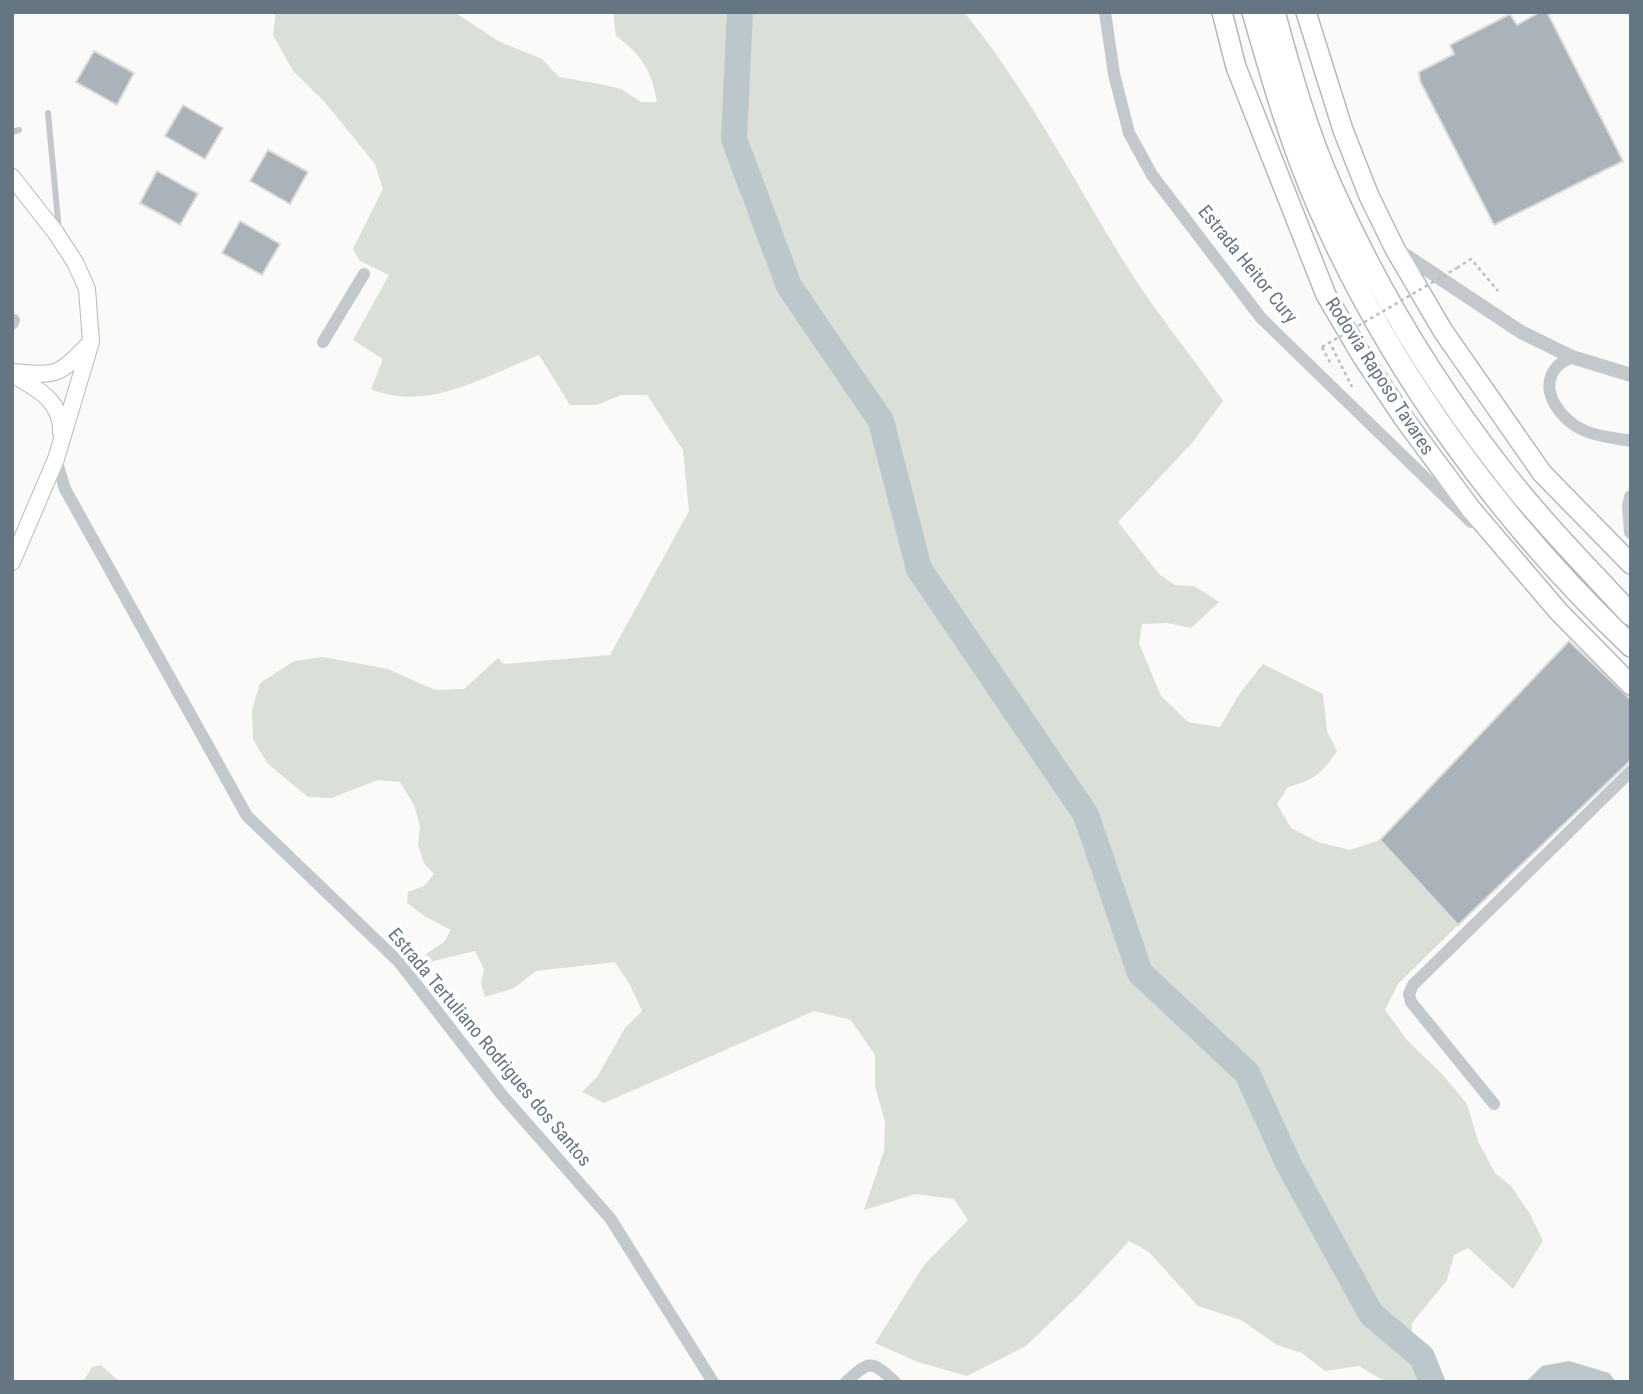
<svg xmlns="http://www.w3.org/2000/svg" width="1643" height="1394" font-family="'Roboto Condensed',sans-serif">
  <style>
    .green { fill: #dadfd7 }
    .water { fill: #bbc7cb }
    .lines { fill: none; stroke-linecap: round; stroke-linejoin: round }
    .river { stroke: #bbc7cb; stroke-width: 26 }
    .building { fill: #aab3b9; stroke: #dcdcda; stroke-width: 2 }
    .secondary-casing { stroke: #b3babf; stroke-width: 18 }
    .trunk-casing { stroke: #b4b9bd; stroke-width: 22 }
    .motorway-casing { stroke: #b4b9bd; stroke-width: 24 }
    .path { stroke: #bbbfc2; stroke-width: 2.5; stroke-dasharray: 3.5 3.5; stroke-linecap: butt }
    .service { stroke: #c3c8cc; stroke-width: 6 }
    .minor { stroke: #c3c8cc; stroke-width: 12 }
    .tertiary { stroke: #c3c8cc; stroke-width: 14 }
    .secondary { stroke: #fff; stroke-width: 16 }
    .trunk { stroke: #fff; stroke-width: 19 }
    .motorway { stroke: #fff; stroke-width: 21 }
    .path-bridge { stroke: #bbbfc2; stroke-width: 2.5; stroke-dasharray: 3.5 3.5; stroke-linecap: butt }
    .labels { text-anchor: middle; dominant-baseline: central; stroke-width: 7; stroke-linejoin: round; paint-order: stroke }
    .street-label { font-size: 19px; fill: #657683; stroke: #fff }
  </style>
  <rect width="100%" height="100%" fill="#fafaf8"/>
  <!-- green -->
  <path class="green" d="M276 12H454L500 42 542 59 559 77 600 84 621 89 641 102H657C652 71 641 54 616 36L613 12H964C1029 92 1075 183 1129 270 1158 315 1192 357 1223 401L1192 443 1118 522 1159 574 1175 585 1194 586 1219 602 1191 628 1167 623 1142 624 1139 643 1161 696 1188 722 1220 727 1240 693 1263 664 1323 694 1327 731 1337 751C1322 773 1315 780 1288 787L1277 804 1291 828 1318 842 1350 850 1380 840 1458 925 1398 984 1385 1010 1407 1040 1442 1074 1467 1104 1478 1141 1495 1173 1511 1186 1530 1214 1543 1241 1513 1289 1468 1248 1454 1255 1447 1280 1412 1323 1411 1349 1421 1382H1386L1359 1366 1325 1371 1302 1353 1277 1345 1241 1320 1198 1306 1149 1252 1129 1241 1082 1292 1026 1346 967 1376 918 1362 875 1343 924 1265 968 1220 954 1199 916 1194 864 1210 884 1151 885 1122 875 1086V1055L851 1020 814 1011 604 1103 582 1092 597 1077 625 1028 642 1011 630 985 615 962 536 971 514 988 485 997 481 983 484 969 475 951 425 963 426 954 444 942 451 930 426 917 407 903 408 892 424 886 434 874 424 863 418 845 420 826 414 805 400 782 378 780 331 798 308 797 268 764 253 739 252 710 260 683 294 661 323 657 388 669 435 690 464 689 498 658 504 664 610 655 689 511 683 450 647 395H621L597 405H570L539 355C487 375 427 413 371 389L383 359 353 340 389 275 360 261 353 249 383 189 375 164 323 100 293 71 273 35Z
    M101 1365 120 1382H83L92 1367Z"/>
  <!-- water -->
  <path class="water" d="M1569 1361 1609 1373 1616 1382H1526L1542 1366Z"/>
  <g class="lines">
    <!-- river -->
    <path class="river" d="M740 12 734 139 789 286 881 421 919 569 1086 815 1140 973 1247 1073 1288 1163 1371 1314 1422 1357 1432 1382"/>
  </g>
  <!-- building -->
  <path class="building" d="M1540 12H1547L1623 161 1494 225 1420 81 1419 72 1454 54 1450 45 1510 14 1517 25Z
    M94 51 134 73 117 105 76 82Z
    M183 105 223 128 205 159 165 136Z
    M268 150 308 172 290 204 250 181Z
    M157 171 198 194 180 225 140 203Z
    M240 221 280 244 262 275 222 253Z
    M1569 641 1631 700V760L1458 925 1380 840Z"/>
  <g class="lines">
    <defs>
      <path id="secondary" d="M12 177 56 233 76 264 87 289 91 342 56 459 12 562
        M12 372C55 375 57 378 87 346
        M12 374C37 389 62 400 61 433"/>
      <path id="trunk" d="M1222 12 1236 67 1326 295 1362 356 1405 420 1471 509 1559 612 1631 685
        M1306 12 1343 130 1369 196 1395 249 1443 331 1542 473 1631 564"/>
      <path id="motorway" d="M1253 12C1272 78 1291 145 1319 208 1391 372 1501 522 1631 646
        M1274 12C1290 71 1307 132 1332 188 1376 287 1434 383 1501 469 1540 520 1587 567 1631 615"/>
    </defs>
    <!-- secondary casing -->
    <use href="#secondary" class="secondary-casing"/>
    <!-- trunk casing -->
    <use href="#trunk" class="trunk-casing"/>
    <!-- motorway casing -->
    <use href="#motorway" class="motorway-casing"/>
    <!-- path -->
    <path class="path" d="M1457 268 1471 259 1498 291
      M1322 347 1332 366
      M1332 347 1352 387"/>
    <!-- service -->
    <path class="service" d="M48 113 59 231
      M12 132 19 130"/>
    <!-- minor -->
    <path class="minor" d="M1105 12 1114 74 1129 133 1152 175 1261 318 1471 522
      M12 324 14 320
      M323 342 364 274
      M1572 357C1566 360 1559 363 1555 369 1538 392 1563 421 1583 430 1597 437 1616 438 1631 441
      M56 459 65 489 247 816 399 962 502 1095 610 1218 713 1382
      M1494 1104 1411 1002 1409 994 1413 985 1631 771
      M846 1382C870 1360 871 1360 895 1382"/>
    <!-- tertiary -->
    <path class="tertiary" d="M1399 251 1521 332 1572 357 1631 375
      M1631 497 1629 506 1631 532"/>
    <!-- secondary -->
    <use href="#secondary" class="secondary"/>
    <!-- trunk -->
    <use href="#trunk" class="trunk"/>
    <!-- motorway -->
    <use href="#motorway" class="motorway"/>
    <!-- path-bridge -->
    <path class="path-bridge" d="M1322 347 1457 268"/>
  </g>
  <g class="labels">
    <!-- street labels -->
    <g class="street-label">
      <text transform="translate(1248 264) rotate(51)">Estrada Heitor Cury</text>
      <text transform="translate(1380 376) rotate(57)">Rodovia Raposo Tavares</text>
      <text transform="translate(490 1047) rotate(50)">Estrada Tertuliano Rodrigues dos Santos</text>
    </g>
  </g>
  <!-- border -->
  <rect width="1643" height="1394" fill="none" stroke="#657683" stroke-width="28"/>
</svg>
